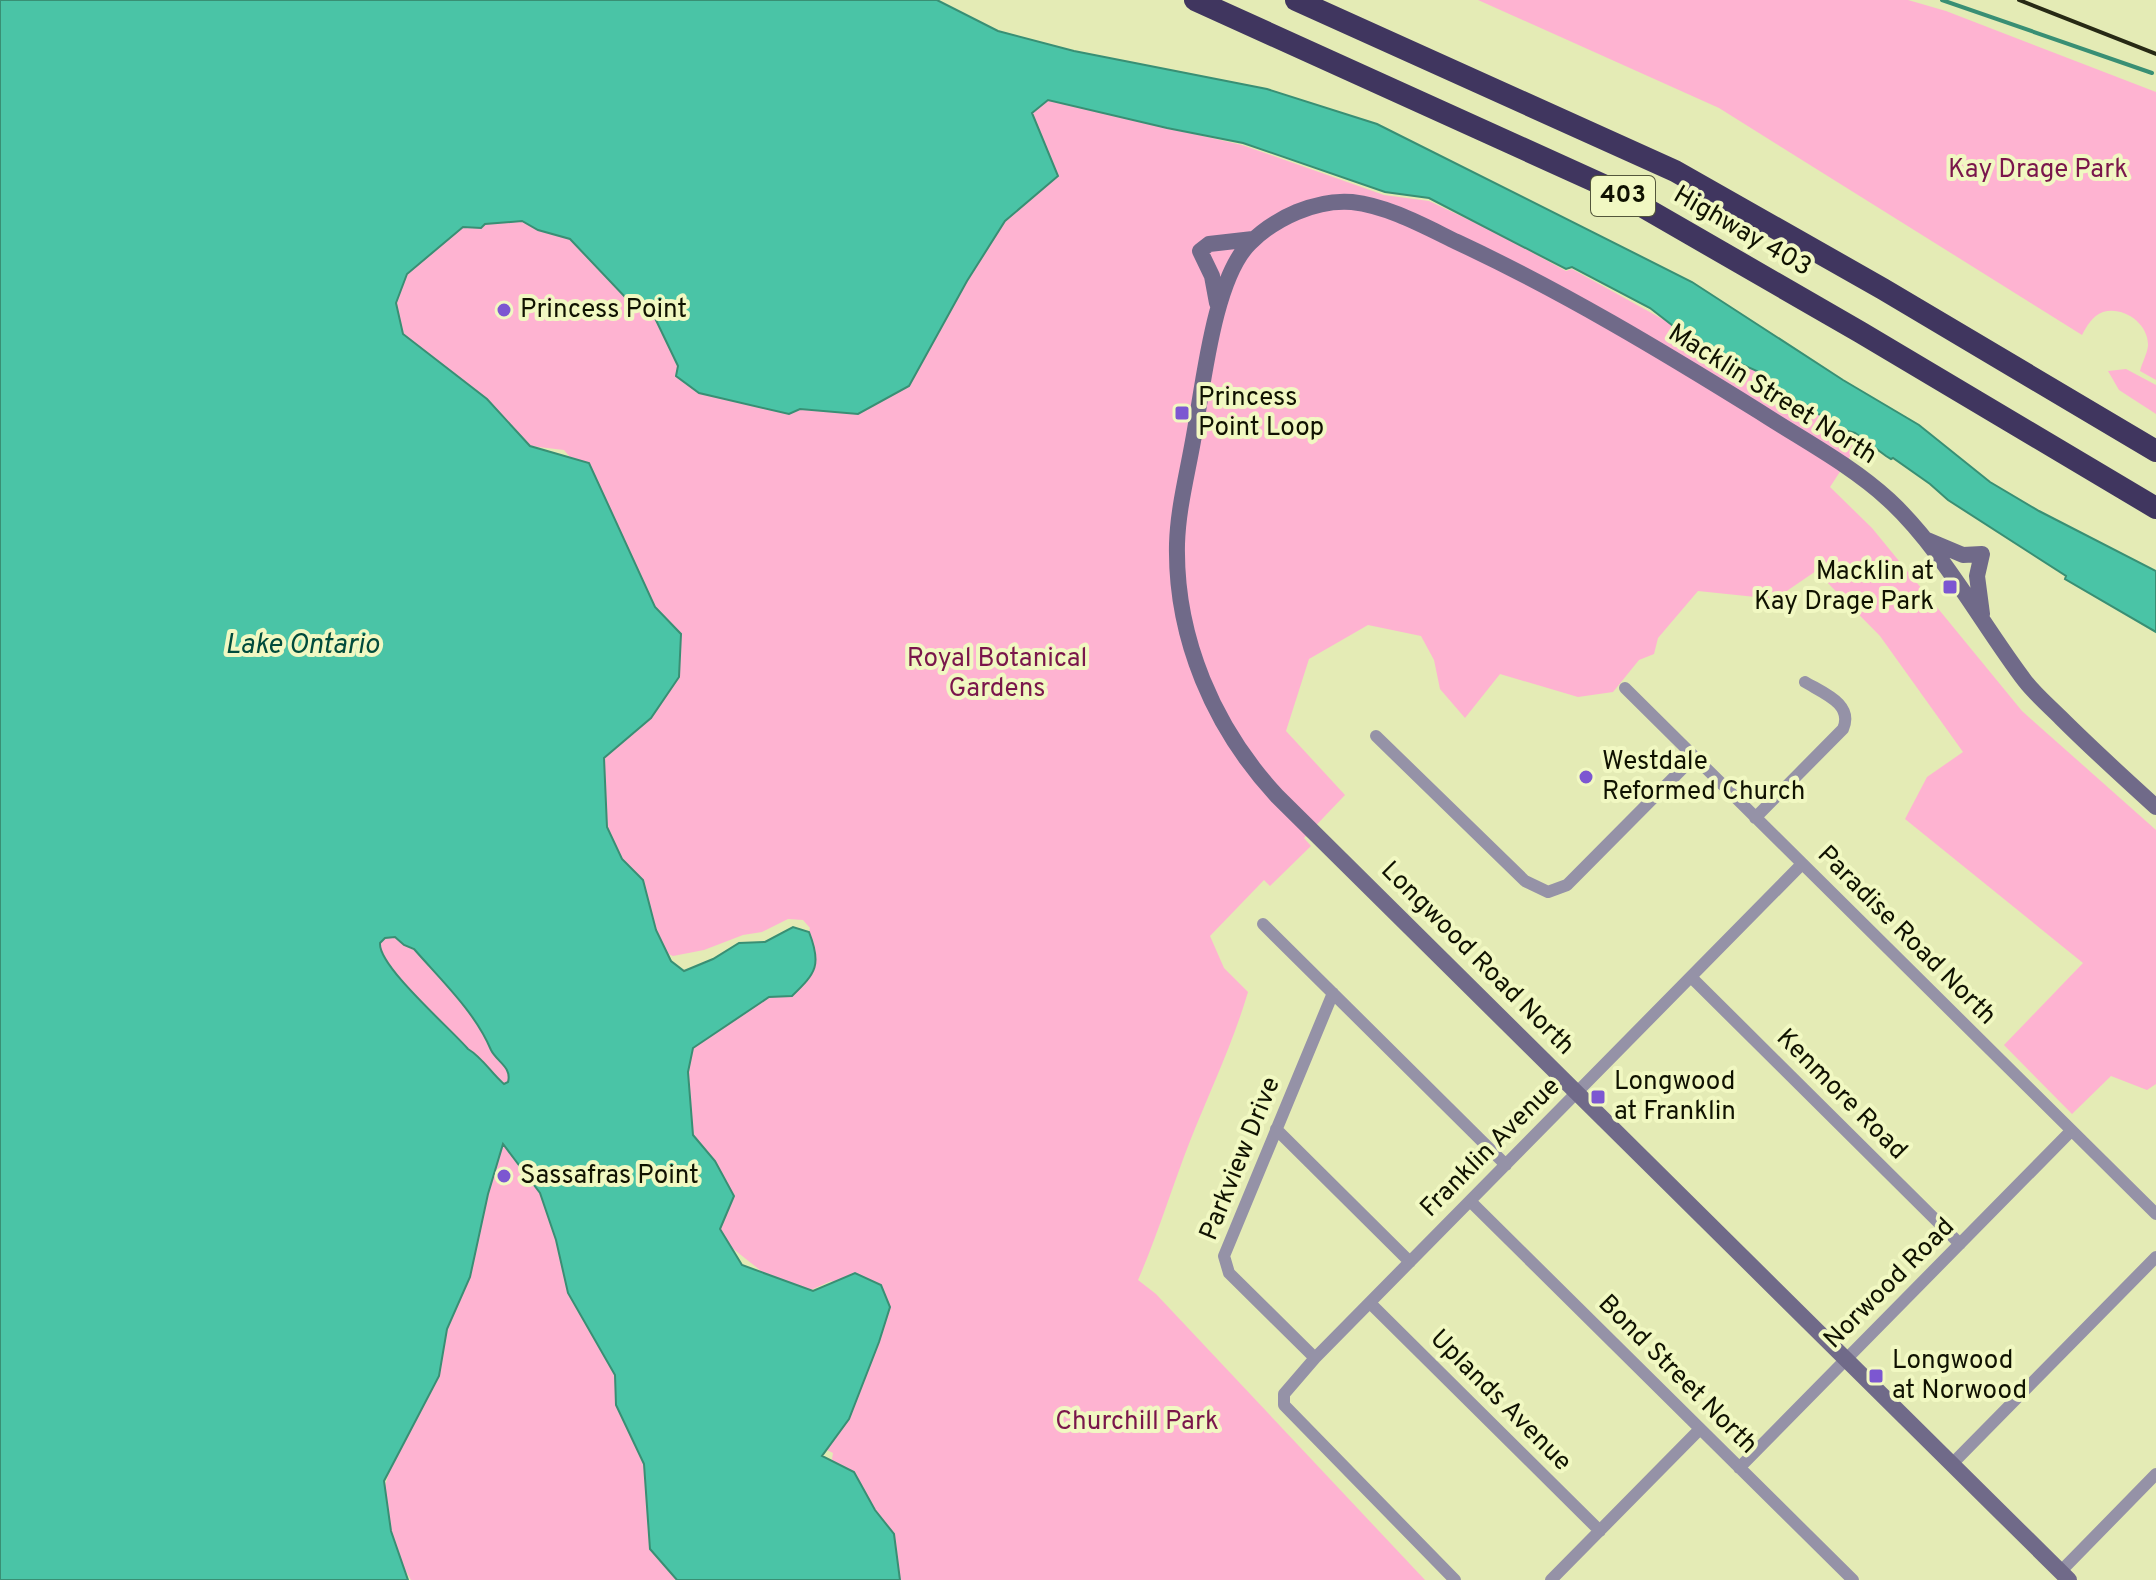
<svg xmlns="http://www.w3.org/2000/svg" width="2156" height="1580" font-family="Overpass,sans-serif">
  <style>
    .green { fill: #feb3d1 }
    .water { fill: #4ac4a6; stroke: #398f74; stroke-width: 2; fill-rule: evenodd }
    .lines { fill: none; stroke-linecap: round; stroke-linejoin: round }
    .stream { stroke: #398f74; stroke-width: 4 }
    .street { stroke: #9592a7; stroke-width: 12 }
    .secondary { stroke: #706a89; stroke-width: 16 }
    .highway { stroke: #40365f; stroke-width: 22 }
    .rail { stroke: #272914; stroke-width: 4 }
    .poi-dot { fill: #7c57d1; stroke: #f1f8c2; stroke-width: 3 }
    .labels { text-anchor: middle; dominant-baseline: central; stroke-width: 8; stroke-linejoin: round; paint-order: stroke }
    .shield { fill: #f1f8c2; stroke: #54573b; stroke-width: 2 }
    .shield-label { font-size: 24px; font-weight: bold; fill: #101201 }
    .park-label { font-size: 26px; fill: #7a164b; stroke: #f1f8c2 }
    .street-label { font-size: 26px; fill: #101201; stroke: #f1f8c2 }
    .poi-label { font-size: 26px; fill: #101201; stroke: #f1f8c2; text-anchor: start }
    .water-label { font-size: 28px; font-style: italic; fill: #004b3c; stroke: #f1f8c2 }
  </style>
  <rect width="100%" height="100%" fill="#e4ebb5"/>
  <!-- green -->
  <path class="green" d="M1478 0H1908L1946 11 2156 92V380L2140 371C2142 363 2147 354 2148 346 2149 324 2124 306 2103 312 2092 316 2087 326 2082 335L1719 108Z
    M1048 100 1242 145 1384 195 1429 201 1497 233 1566 271 1572 269 1675 326 1690 339 1714 347 1732 360 1757 371 1804 407 1862 438 1830 487 1872 528 2022 711 2156 830V1084L2147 1090 2111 1076 2072 1114 2004 1045 2083 963 1905 819 1927 777 1963 752 1880 636 1816 571 1775 599 1698 591 1658 638 1654 654 1639 660 1613 692 1578 697 1500 674 1465 718 1440 689 1434 660 1421 636 1368 625 1309 659 1286 731 1345 795 1304 838 1311 846 1270 886 1264 880 1210 936 1224 968 1248 992C1233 1043 1210 1091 1190 1141 1172 1187 1158 1234 1138 1280L1156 1294 1425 1580H880L831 1465 833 1453 815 1444 859 1291 831 1281 804 1293 765 1274 727 1244 709 1222 690 1126 683 1055 800 963 810 928 803 920 788 919 762 932 743 935 704 950 673 956 666 953 594 822 591 482 564 450 530 446 487 399 403 334 396 303 407 274 463 227 481 228 485 224 522 221 538 230 570 239 625 297 654 316 687 385 699 392 788 414 800 409 858 414 967 281 1005 221 1058 176 1031 113Z
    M2126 369 2156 385V414L2119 390 2108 371Z
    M395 937 404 945 414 949C442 981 475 1012 491 1050 497 1062 512 1067 508 1082L505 1084C491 1073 483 1058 468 1049 450 1028 378 966 380 943L385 938Z
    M513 1129 607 1319 619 1395 652 1488V1550L680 1579 703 1573 788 1580H411L395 1553 383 1492 485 1163Z"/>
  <!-- water -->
  <path class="water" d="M0 0H937L998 31 1074 51 1267 89 1377 124 1692 282 1843 380 1919 425 1990 482 2039 511 2156 571V632L2065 579 2066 576 1948 500 1930 484 1893 458 1891 459 1886 456 1855 433 1841 429 1825 416 1814 413 1791 398 1757 371 1732 360 1714 347 1690 339 1650 308 1572 267 1566 269 1429 198 1385 192 1243 143 1167 128 1048 100 1032 113 1058 176 1005 221 967 281 909 386 858 414 800 409 789 414 699 393 676 376 678 366 654 316 625 297 570 239 538 230 522 221 485 224 481 228 463 227 407 274 396 303 403 334 487 399 530 446 589 463 655 607 681 634 679 677 651 718 604 758 607 827 622 859 643 880 656 930 671 961 684 971 713 959 739 943 765 942 793 927 809 932C822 965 816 973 792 996L769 997 693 1048 688 1072 693 1135 715 1161 734 1196 720 1229 742 1265 813 1291 855 1273 881 1285 890 1307 879 1342 849 1419 822 1456 854 1472 875 1510 894 1534 900 1580H677L650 1549 644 1464 616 1405 615 1375 568 1293 556 1240 540 1193 503 1144 488 1194 470 1277 447 1329 439 1376 384 1481 391 1531 408 1580H0ZM395 937 404 945 414 949C442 981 475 1012 491 1050 497 1062 512 1067 508 1082L504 1084C491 1073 483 1058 468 1049 450 1028 378 966 380 943L385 938Z"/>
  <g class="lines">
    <!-- stream -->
    <path class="stream" d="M1942 0 2152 73"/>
    <!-- street -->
    <path class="street" d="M1625 688 2156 1214
      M1376 736 1525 881 1548 892 1567 885 1694 757
      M1755 818 1843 729C1854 704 1823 693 1805 682
      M1263 924 1506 1165
      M1691 977 1960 1244
      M1276 1129 1410 1262
      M1470 1201 1853 1580
      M1370 1303 1600 1531
      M1315 1358 1229 1273 1224 1256 1333 993
      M1952 1464 2156 1257
      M1739 1468 2071 1131
      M2061 1571 2156 1474
      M1455 1580 1284 1405V1394L1315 1358 1802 864
      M1551 1580 1700 1429"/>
    <!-- secondary -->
    <path class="secondary" d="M1217 303 1212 276 1200 251 1209 244 1253 239
      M1925 539 1963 555 1982 554 1977 576 1982 614
      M2069 1580 1277 796C1214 728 1175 638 1177 544 1178 509 1187 475 1193 441 1203 389 1213 279 1250 243 1275 218 1316 199 1352 202 1388 206 1424 226 1457 242 1562 291 1662 351 1760 412 1803 440 1851 465 1889 500 1942 549 1981 623 2025 681 2035 694 2049 706 2061 718 2092 749 2124 778 2156 807"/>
    <!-- highway -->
    <path class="highway" d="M1195 0 1612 189 1860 332 2156 508
      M1296 0 1675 171 1883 289 2156 451"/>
    <!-- rail -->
    <path class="rail" d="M2019 0 2156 54"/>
  </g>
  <!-- markers -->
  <g class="poi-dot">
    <circle cx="504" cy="310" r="8"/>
    <rect x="1174" y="405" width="16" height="16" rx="4"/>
    <rect x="1942" y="579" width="16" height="16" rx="4"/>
    <circle cx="1586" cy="777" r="8"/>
    <rect x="1590" y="1089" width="16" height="16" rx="4"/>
    <circle cx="504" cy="1176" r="8"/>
    <rect x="1868" y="1368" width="16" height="16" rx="4"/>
  </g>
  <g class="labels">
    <!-- shield labels -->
    <rect class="shield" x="1591" y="176" width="64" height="40" rx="6"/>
    <g class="shield-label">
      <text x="1623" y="196">403</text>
    </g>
    <!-- park labels -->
    <g class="park-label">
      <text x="2038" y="170">Kay Drage Park</text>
      <text x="997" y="659">Royal Botanical<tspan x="997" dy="30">Gardens</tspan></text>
      <text x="1137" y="1422">Churchill Park</text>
    </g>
    <!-- street labels -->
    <g class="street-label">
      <text transform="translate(1742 232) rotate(30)">Highway 403</text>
      <text transform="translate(1772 395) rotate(32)">Macklin Street North</text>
      <text transform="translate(1906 936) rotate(45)">Paradise Road North</text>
      <text transform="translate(1477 959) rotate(45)">Longwood Road North</text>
      <text transform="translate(1841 1095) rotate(45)">Kenmore Road</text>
      <text transform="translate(1491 1148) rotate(-45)">Franklin Avenue</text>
      <text transform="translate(1241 1159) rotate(-68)">Parkview Drive</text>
      <text transform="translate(1890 1284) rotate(-45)">Norwood Road</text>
      <text transform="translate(1677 1375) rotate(45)">Bond Street North</text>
      <text transform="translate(1500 1401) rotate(45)">Uplands Avenue</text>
    </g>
    <!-- poi labels -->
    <g class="poi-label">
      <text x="520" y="310">Princess Point</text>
      <text x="1198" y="398">Princess<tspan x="1198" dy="30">Point Loop</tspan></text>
      <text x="1934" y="572" text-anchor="end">Macklin at<tspan x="1934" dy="30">Kay Drage Park</tspan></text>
      <text x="1602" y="762">Westdale<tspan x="1602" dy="30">Reformed Church</tspan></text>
      <text x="1614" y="1082">Longwood<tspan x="1614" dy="30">at Franklin</tspan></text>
      <text x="520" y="1176">Sassafras Point</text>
      <text x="1892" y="1361">Longwood<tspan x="1892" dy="30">at Norwood</tspan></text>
    </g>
    <!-- water labels -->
    <g class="water-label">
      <text x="302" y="646">Lake Ontario</text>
    </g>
  </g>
</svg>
